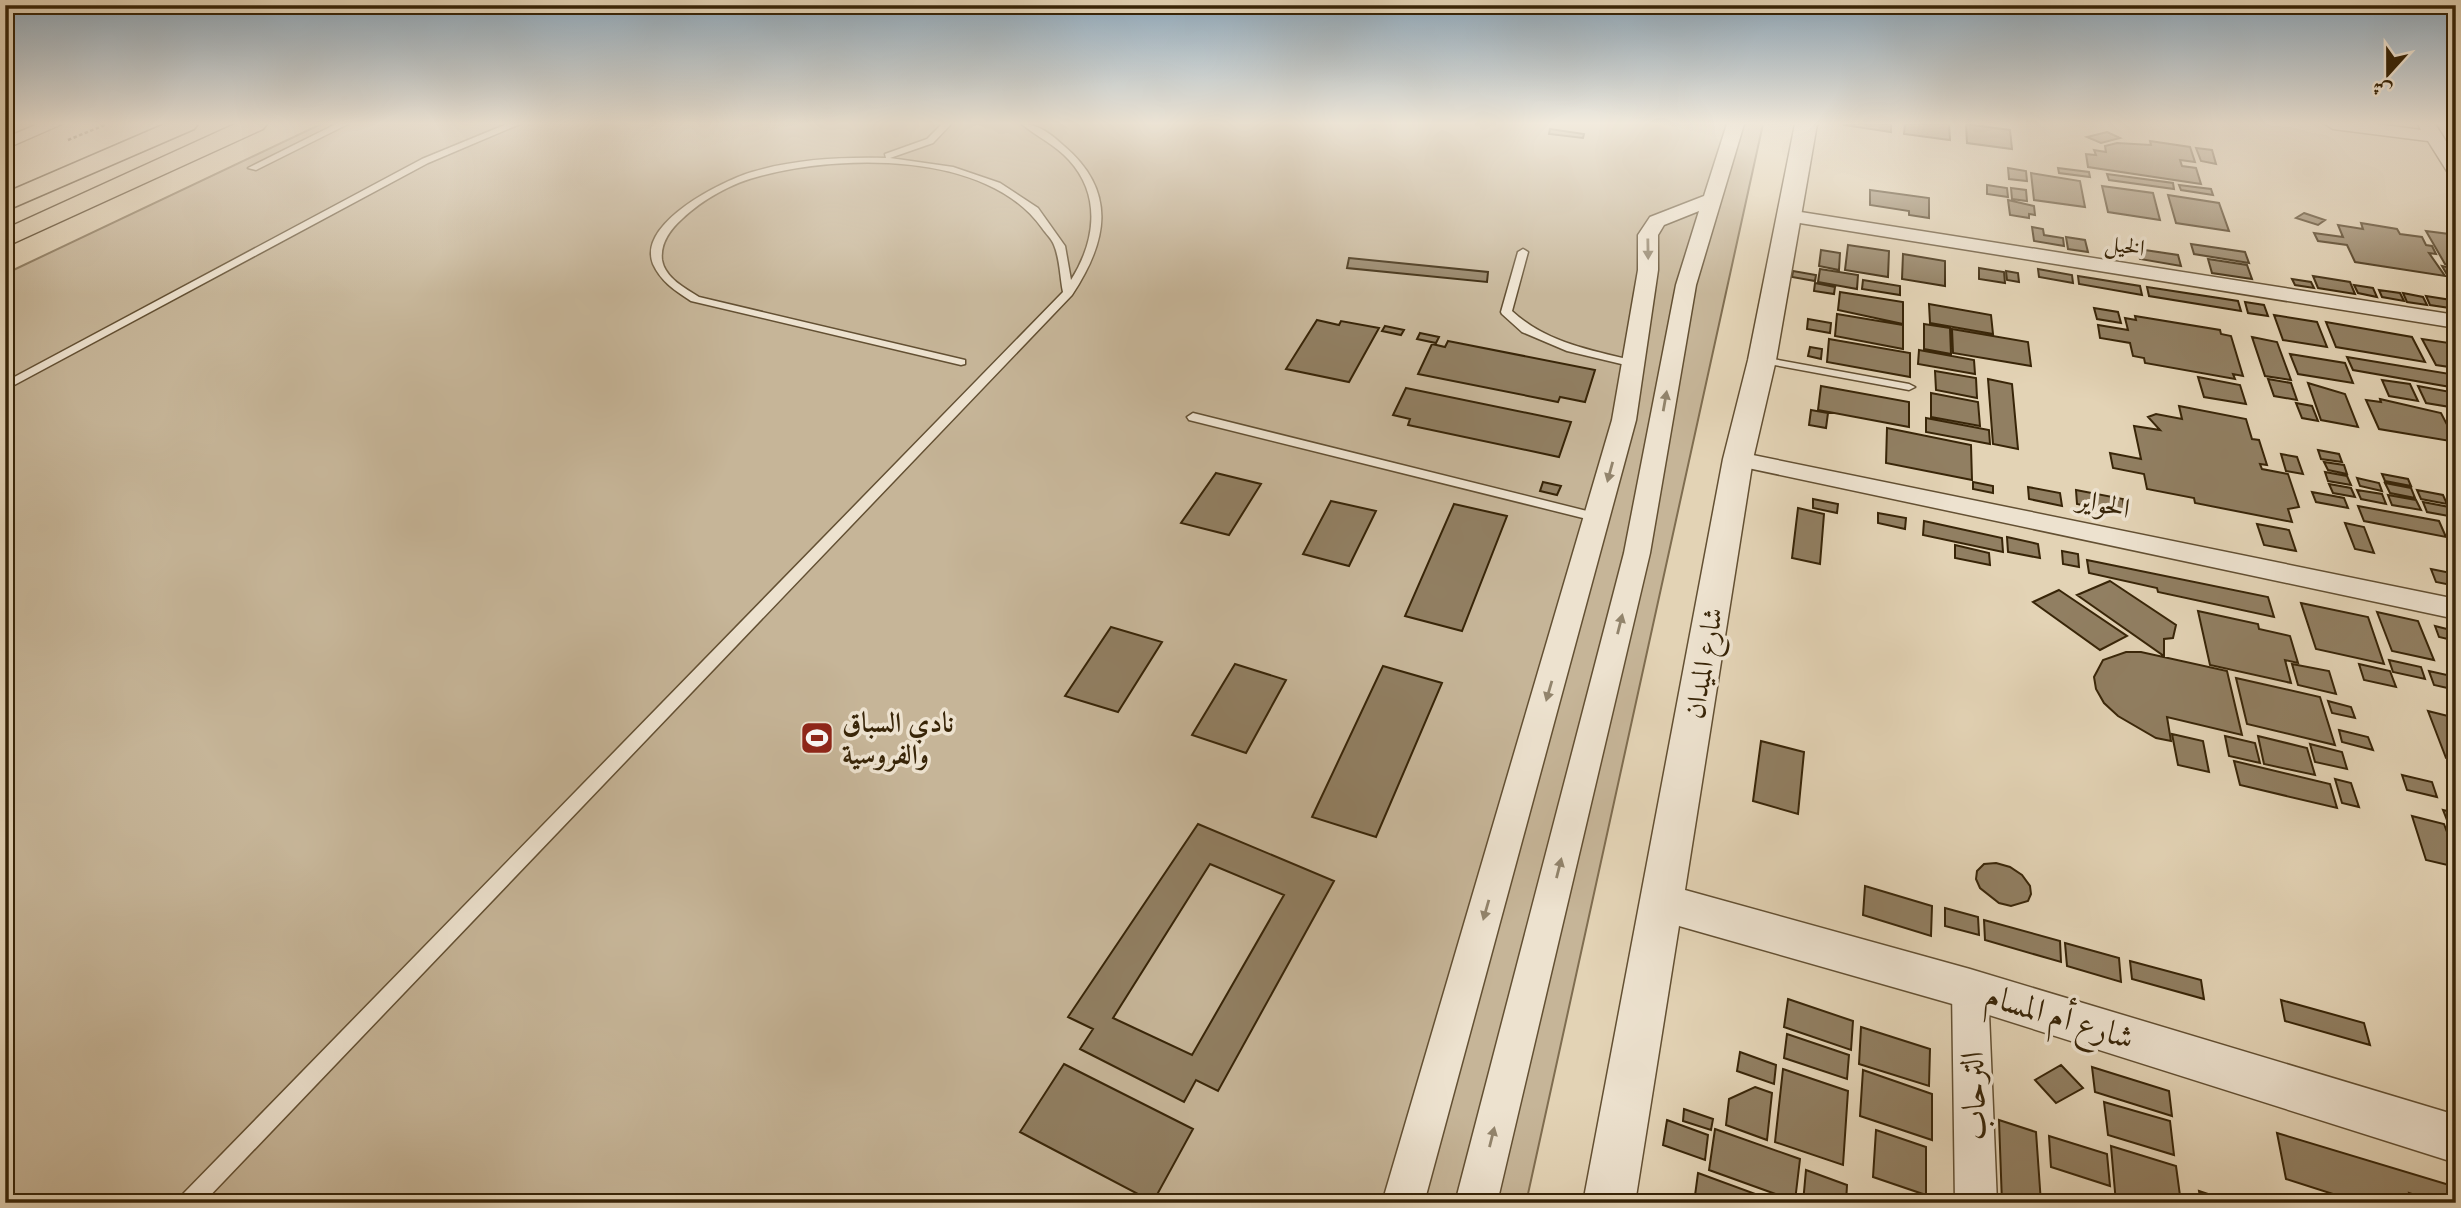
<svg xmlns="http://www.w3.org/2000/svg" width="2461" height="1208" font-family="'EB Garamond',Amiri,serif">
  <style>
    .green { fill: #c6b598; stroke: #7f6d50; stroke-width: 2 }
    .building { fill: #917f62; stroke: #382508; stroke-width: 2; fill-rule: evenodd }
    .lines { fill: none; stroke-linecap: round; stroke-linejoin: round }
    .service-casing { stroke: #635033; stroke-width: 3 }
    .minor-casing { stroke: #635033; stroke-width: 3 }
    .tertiary-casing { stroke: #635033; stroke-width: 3 }
    .trunk-casing { stroke: #382508; stroke-width: 3 }
    .path { stroke: #382508; stroke-width: 2.5; stroke-dasharray: 3.5 2.5; stroke-linecap: butt }
    .service { fill: #ede2cf; fill-rule: evenodd }
    .minor { fill: #ede2cf; fill-rule: evenodd }
    .tertiary { fill: #ede2cf; fill-rule: evenodd }
    .trunk { fill: #e3d3b5; fill-rule: evenodd }
    .oneway { fill: #92846c }
    .labels { text-anchor: middle; dominant-baseline: central; stroke-width: 7; stroke-linejoin: round; paint-order: stroke }
    .far-street-label { font-size: 23px; fill: #382508; stroke: #ede2cf }
    .street-label { font-size: 28px; fill: #382508; stroke: #ede2cf }
    .poi-label { font-size: 28px; font-weight: bold; fill: #382508; stroke: #ede2cf; text-anchor: start }
    .near-street-label { font-size: 33px; fill: #382508; stroke: #ede2cf }
  </style>
  <rect width="100%" height="100%" fill="#e3d3b5"/>
  <filter id="stains"><feTurbulence type="fractalNoise" baseFrequency=".00286" numOctaves="4"/><feColorMatrix values="0 0 0 0 .2 0 0 0 0 .09 0 0 0 0 .02 0 0 0 .5 -.17"/></filter>
  <radialGradient id="worn" r=".72"><stop offset=".6" stop-color="#630" stop-opacity="0"/><stop offset="1" stop-color="#630" stop-opacity=".3"/></radialGradient>
  <!-- green -->
  <path class="green" d="M321 124H1763L1526 1203H5V274Z"/>
  <!-- building -->
  <path class="building" d="M1891 124V132L1844 125V124Z
    M1905 124H1949L1950 140 1904 134Z
    M1966 124 2010 130 2012 149 1967 143Z
    M1550 129 1584 134 1583 138 1549 134Z
    M2107 132 2120 138 2101 143 2087 137Z
    M2150 141 2190 147 2195 162 2180 160 2182 166 2196 168 2201 184 2088 167 2086 154 2096 155 2094 150 2106 152 2105 146 2117 143 2151 145Z
    M2196 148 2212 150 2216 164 2201 161Z
    M2008 168 2026 171 2027 181 2009 179Z
    M2058 168 2089 172 2090 177 2059 173Z
    M2031 173 2080 181 2085 207 2034 200Z
    M2107 174 2173 183 2174 189 2109 180Z
    M1987 185 2007 188 2008 197 1987 194Z
    M2179 185 2211 189 2213 195 2181 190Z
    M2102 186 2153 193 2160 220 2108 212Z
    M2011 188 2026 190 2027 201 2012 199Z
    M1870 190 1929 198V218L1909 215V211L1870 205Z
    M2168 195 2219 203 2229 231 2176 223Z
    M2008 200 2034 206 2035 215 2029 214V218L2010 215Z
    M2304 213 2325 220 2318 225 2296 218Z
    M2361 223 2397 229 2400 234 2422 237 2426 245 2432 246 2436 254 2429 253 2445 276 2355 262 2347 245 2318 241 2314 233 2343 237 2338 225 2363 229Z
    M2032 227 2043 229 2044 235 2063 238 2064 246 2034 241Z
    M2426 231 2449 234 2456 246V266L2445 264Z
    M2066 237 2085 240 2088 252 2068 249Z
    M2191 244 2245 252 2249 263 2194 254Z
    M1848 245 1889 251 1888 277 1845 270Z
    M2138 249 2178 255 2181 266 2140 259Z
    M1821 250 1840 253 1839 270 1819 266Z
    M1903 254 1945 261V286L1902 279Z
    M1349 258 1488 272 1487 282 1347 268Z
    M2208 259 2247 265 2252 279 2212 273Z
    M2442 266 2456 269V290Z
    M1979 268 2004 272 2005 283 1979 279Z
    M1820 269 1858 275 1857 289 1818 282Z
    M2038 269 2072 275 2073 283 2039 277Z
    M1793 271 1816 275 1815 281 1792 277Z
    M2006 271 2018 273 2019 282 2007 280Z
    M2078 276 2140 286 2142 295 2079 284Z
    M2313 276 2350 282 2355 294 2318 288Z
    M2292 279 2311 282 2314 288 2295 285Z
    M1863 280 1900 286V295L1862 289Z
    M1815 283 1835 287 1834 294 1814 291Z
    M2354 285 2373 288 2377 297 2358 293Z
    M2147 287 2238 301 2241 311 2149 296Z
    M2379 290 2400 293 2404 301 2382 297Z
    M1840 292 1903 302V324L1838 310Z
    M2403 293 2423 297 2427 305 2407 302Z
    M2426 296 2451 300 2456 309 2430 305Z
    M2245 302 2264 305 2268 316 2248 313Z
    M1929 304 1991 315 1993 334 1930 323Z
    M2094 308 2118 312 2121 323 2097 319Z
    M1837 314 1903 325V349L1835 336Z
    M2274 315 2317 322 2327 347 2283 340Z
    M2135 316 2220 330 2221 334 2231 336 2243 376 2233 374 2235 379 2145 363 2144 358 2133 356 2130 343 2100 338 2098 325 2128 330 2125 318 2136 320Z
    M1808 319 1831 323 1830 333 1807 329Z
    M1317 320 1339 325 1341 321 1379 328 1349 382 1286 369Z
    M2326 322 2412 337 2425 362 2336 347Z
    M1924 324 1950 328 1951 354 1924 349Z
    M1385 326 1404 330 1401 335 1382 331Z
    M1952 329 2028 342 2031 366 1953 353Z
    M1420 333 1439 337 1436 343 1417 339Z
    M2252 337 2277 342 2291 380 2265 376Z
    M1829 339 1910 353V377L1827 362Z
    M2422 339 2456 344V368L2436 365Z
    M1448 341 1595 370 1585 402 1560 397 1558 402 1418 374 1432 344 1445 347Z
    M1810 347 1822 349 1821 359 1808 356Z
    M1919 350 1974 360 1975 374 1918 364Z
    M2290 354 2345 363 2353 383 2298 374Z
    M2347 357 2456 375V388L2353 370Z
    M1935 371 1976 378 1977 398 1936 390Z
    M2198 377 2240 385 2246 404 2204 397Z
    M1988 379 2012 384 2018 449 1993 444Z
    M2268 379 2291 383 2297 400 2274 396Z
    M2382 380 2410 384 2418 401 2389 396Z
    M2308 383 2345 394 2358 427 2321 420Z
    M1821 386 1909 402V427L1818 410Z
    M2418 386 2456 393V408L2426 403Z
    M1406 388 1571 422 1559 457 1408 425 1410 419 1393 415Z
    M1931 393 1978 402 1980 426 1931 417Z
    M2380 399 2441 413 2456 442 2379 429 2366 400 2381 402Z
    M2296 403 2312 406 2318 421 2302 418Z
    M2179 406 2246 419 2252 439 2259 440 2267 465 2260 464 2262 469 2288 474 2299 507 2288 509 2292 522 2195 503 2194 498 2147 489 2144 474 2113 468 2110 453 2141 459 2134 426 2160 430 2148 417 2156 414 2182 419Z
    M1811 410 1828 413 1826 428 1809 425Z
    M1926 418 1989 430 1990 444 1926 432Z
    M1887 428 1971 445 1972 480 1886 463Z
    M2318 450 2339 454 2342 462 2321 459Z
    M2281 454 2297 457 2303 474 2286 471Z
    M2324 462 2344 465 2347 474 2328 470Z
    M2325 472 2347 476 2351 485 2328 481Z
    M1216 473 1261 484 1229 535 1181 523Z
    M2382 474 2408 479 2411 486 2385 481Z
    M2357 478 2379 483 2382 491 2360 486Z
    M1543 482 1561 486 1557 495 1540 491Z
    M1973 482 1993 486V493L1973 489Z
    M2385 483 2411 488 2415 498 2390 493Z
    M2329 484 2351 488 2355 497 2333 493Z
    M2028 487 2060 493 2062 506 2029 499Z
    M2076 490 2123 499 2125 514 2077 504Z
    M2357 490 2382 494 2386 504 2361 499Z
    M2417 490 2443 495 2447 504 2421 499Z
    M2312 492 2344 498 2348 508 2316 502Z
    M2388 495 2416 500 2421 510 2392 505Z
    M1813 499 1838 504 1837 513 1813 508Z
    M1331 501 1376 511 1349 566 1303 554Z
    M2423 502 2449 507 2454 517 2427 512Z
    M1454 504 1507 516 1462 631 1405 616Z
    M2358 506 2439 521 2446 537 2364 521Z
    M1798 508 1824 514 1820 564 1792 558Z
    M1878 513 1906 518 1905 529 1878 523Z
    M1924 521 2002 538 2003 552 1923 535Z
    M2345 523 2364 527 2374 553 2355 549Z
    M2257 524 2289 530 2296 551 2264 545Z
    M2007 537 2038 544 2040 558 2008 552Z
    M1955 545 1989 553 1990 565 1955 558Z
    M2062 551 2078 554 2079 567 2063 564Z
    M2087 560 2268 597 2274 617 2158 592 2157 588 2089 573Z
    M2431 569 2456 574V586L2436 582Z
    M2110 581 2176 625 2173 638 2164 639V656L2077 595Z
    M2059 590 2127 636 2100 650 2033 602Z
    M2301 603 2368 617 2384 664 2316 649Z
    M2198 611 2258 624 2259 629 2290 636 2298 663 2285 660 2291 683 2210 665Z
    M2377 612 2418 621 2434 660 2392 651Z
    M2435 626 2455 631 2456 641 2439 637Z
    M1111 627 1162 642 1118 712 1065 696Z
    M2126 652H2141L2227 671 2242 735 2167 717 2171 741 2156 738 2118 716 2104 703 2096 689 2094 677 2103 660Z
    M2389 660 2421 667 2425 679 2393 672Z
    M1235 664 1286 680 1246 753 1192 735Z
    M2292 664 2329 671 2336 694 2298 685Z
    M2359 664 2390 671 2396 687 2364 680Z
    M1383 666 1442 683 1376 837 1312 817Z
    M2429 671 2456 677V690L2434 685Z
    M2236 678 2320 697 2335 745 2247 724Z
    M2328 701 2351 707 2355 718 2332 713Z
    M2428 711 2456 718V760L2446 758Z
    M2339 730 2368 737 2373 750 2342 742Z
    M2172 734 2203 741 2209 772 2178 765Z
    M2225 736 2255 743 2260 763 2229 756Z
    M2258 736 2307 748 2315 775 2264 764Z
    M1761 741 1804 752 1798 814 1753 801Z
    M2310 744 2342 752 2347 769 2315 762Z
    M2234 761 2330 784 2337 808 2240 785Z
    M2402 775 2432 782 2437 797 2407 790Z
    M2335 779 2351 783 2359 807 2342 803Z
    M2443 810 2456 813V826L2449 825Z
    M2412 816 2444 824 2456 856V867L2426 860Z
    M1198 824 1334 881 1218 1091 1196 1080 1184 1102 1080 1049 1093 1029 1068 1017ZM1210 864 1284 895 1192 1055 1113 1018Z
    M1996 863 2010 867 2022 875 2030 886 2031 894 2028 901 2011 906 1999 903 1980 888 1976 879 1977 871 1984 864Z
    M1865 886 1932 906 1931 936 1863 915Z
    M1945 908 1978 917 1979 935 1945 926Z
    M1984 920 2060 941 2061 962 1985 940Z
    M2065 943 2119 958 2121 982 2067 966Z
    M2130 961 2201 980 2204 999 2132 979Z
    M1788 999 1853 1021 1851 1050 1784 1027Z
    M2281 1000 2364 1023 2370 1045 2285 1021Z
    M1861 1027 1930 1049 1929 1086 1859 1064Z
    M1787 1034 1849 1055 1847 1079 1784 1058Z
    M1740 1052 1776 1065 1774 1084 1737 1071Z
    M1064 1064 1193 1129 1153 1202 1020 1132Z
    M2061 1065 2083 1088 2056 1103 2035 1080Z
    M2092 1067 2169 1091 2172 1116 2095 1092Z
    M1783 1069 1848 1091 1843 1165 1775 1142Z
    M1863 1070 1932 1094V1140L1860 1116Z
    M1755 1087 1772 1093 1767 1140 1726 1125 1729 1099Z
    M2104 1102 2170 1121 2174 1155 2108 1135Z
    M1684 1109 1713 1119 1711 1130 1683 1121Z
    M1667 1120 1708 1135 1705 1160 1663 1145Z
    M1999 1120 2036 1132 2041 1203H2002Z
    M1715 1129 1800 1159 1795 1201 1709 1170Z
    M1876 1130 1926 1147V1195L1873 1177Z
    M2277 1133 2456 1187V1203H2440L2409 1193 2411 1203H2361L2286 1179Z
    M2049 1136 2107 1154 2110 1186 2051 1167Z
    M2111 1146 2176 1166 2181 1203H2116Z
    M1806 1170 1847 1185 1846 1203H1803Z
    M1698 1173 1780 1203H1694Z
    M2199 1191 2235 1203H2201Z"/>
  <g class="lines">
    <defs>
      <path id="service" d="M336 124H348L256 170 248 168Z
        M507 124H520L428 163 5 390V382L422 159Z
        M942 124H951L933 143 890 158 953 167 1000 183 1038 208 1065 246 1071 280C1095 242 1102 196 1069 160 1056 145 1037 137 1022 124 1039 124 1052 135 1064 146 1118 192 1107 242 1072 295L203 1203H178L181 1196 1063 292C1060 278 1060 259 1054 245 1052 239 1046 234 1042 228 988 151 841 154 760 176 732 183 703 199 682 219 670 230 660 243 662 260 665 278 685 288 699 297L965 360V364L961 365 691 301C676 291 661 282 653 264 637 223 722 181 752 172 795 159 841 157 886 158L885 154 927 139Z
        M1523 249 1528 252 1512 311C1548 344 1592 350 1638 362V366L1634 367 1567 351 1522 332 1502 314 1501 312 1518 252Z
        M1762 357 1909 384 1915 387 1909 390 1758 362V358Z
        M1193 413 1599 514 1606 518 1599 522 1189 420 1187 417Z"/>
      <path id="minor" d="M38 124H62L5 149V138Z
        M1727 124H1744L1696 285 1650 553 1497 1203H1455L1624 553 1676 285 1699 211 1664 225 1658 235V270L1636 420 1424 1203H1382L1612 420 1638 270V235L1650 217 1704 196Z
        M2325 124H2377L2421 130 2418 124H2435L2456 157V177L2450 176 2428 141 2333 129Z
        M1788 210 2456 315V328L1781 220 1778 216 1781 212Z
        M1738 452 2456 599V619L1729 464 1726 459 1729 454Z
        M1970 973 1983 977 1988 989 1997 1203H1955L1952 989 1957 977Z"/>
      <path id="tertiary" d="M1795 124H1817L1776 360 1753 459 1685 890 1970 969 2456 1115V1163L1970 1009 1679 926 1635 1203H1583L1723 459 1748 360Z"/>
      <path id="trunk" d="M165 124H198L194 129 5 211V193Z
        M235 124H267L263 129 5 247V229Z"/>
    </defs>
    <!-- service casing -->
    <use href="#service" class="service-casing"/>
    <!-- minor casing -->
    <use href="#minor" class="minor-casing"/>
    <!-- tertiary casing -->
    <use href="#tertiary" class="tertiary-casing"/>
    <!-- trunk casing -->
    <use href="#trunk" class="trunk-casing"/>
    <!-- path -->
    <path class="path" d="M68 140 107 124"/>
    <!-- service -->
    <use href="#service" class="service"/>
    <!-- minor -->
    <use href="#minor" class="minor"/>
    <!-- tertiary -->
    <use href="#tertiary" class="tertiary"/>
    <!-- trunk -->
    <use href="#trunk" class="trunk"/>
  </g>
  <!-- one-way arrows -->
  <defs><path id="oneway-solid" d="M-6-.8H1V-3.2L6.5 0L1 3.2V.8H-6Z" transform="scale(1.75)"/></defs>
  <g class="oneway">
    <use href="#oneway-solid" transform="translate(1648 249) rotate(89)"/>
    <use href="#oneway-solid" transform="translate(1665 401) rotate(-80)"/>
    <use href="#oneway-solid" transform="translate(1610 472) rotate(105)"/>
    <use href="#oneway-solid" transform="translate(1620 624) rotate(-76)"/>
    <use href="#oneway-solid" transform="translate(1549 691) rotate(106)"/>
    <use href="#oneway-solid" transform="translate(1559 868) rotate(-76)"/>
    <use href="#oneway-solid" transform="translate(1486 910) rotate(106)"/>
    <use href="#oneway-solid" transform="translate(1492 1137) rotate(-76)"/>
  </g>
  <!-- sky -->
  <linearGradient id="sky" x2="0" y2="1"><stop stop-color="#8fa9bc"/><stop offset="0.42" stop-color="#f2ebde"/><stop offset="1" stop-color="#f2ebde" stop-opacity="0"/></linearGradient>
  <rect width="2461" height="294" fill="url(#sky)"/>
  <!-- icons -->
  <defs>
    <symbol id="stadium-square" viewBox="-11 -11 22 22"><rect x="-9" y="-9" width="18" height="18" rx="4" fill="#8f2418" stroke="#ede2cf"/><path d="M0-5a6.5 5 0 1 0 0 10a6.5 5 0 1 0 0-10ZM-3.5-1.8h7v3.6h-7Z" fill="#fff"/></symbol>
  </defs>
  <g fill-rule="evenodd">
    <use href="#stadium-square" x="798" y="719" width="38" height="38"/>
  </g>
  <g class="labels">
    <!-- far-street labels -->
    <g class="far-street-label">
      <text transform="translate(2125 245) rotate(9)">الخيل</text>
    </g>
    <!-- street labels -->
    <g class="street-label">
      <text transform="translate(2104 503) rotate(12)">الحواير</text>
      <text transform="translate(1703 663) rotate(-80)">شارع الميدان</text>
    </g>
    <!-- poi labels -->
    <g class="poi-label">
      <text x="842" y="722">نادي السباق<tspan x="842" dy="32">والفروسية</tspan></text>
    </g>
    <!-- near-street labels -->
    <g class="near-street-label">
      <text transform="translate(2060 1016) rotate(17)">شارع أم المسام</text>
      <text transform="translate(1973 1096) rotate(-92)">الترحاب</text>
    </g>
  </g>
  <!-- margin -->
  <rect width="2461" height="1208" fill="none" stroke="#e3d3b5" stroke-width="28"/>
  <rect x="7" y="7" width="2447" height="1194" fill="none" stroke="#382508" stroke-width="3.5"/>
  <rect x="14" y="14" width="2433" height="1180" fill="none" stroke="#382508" stroke-width="2"/>
  <!-- north arrow -->
  <g transform="translate(2388 74) rotate(201)" stroke="#ede2cf" stroke-width="5" paint-order="stroke">
  <path d="M0-5L12 26L0 18L-12 26Z" fill="#382508"/>
  <text y="-10" font-size="19" font-weight="bold" text-anchor="middle" fill="#382508">ش</text>
  </g>
  <rect width="100%" height="100%" filter="url(#stains)"/>
  <rect width="100%" height="100%" fill="url(#worn)"/>
</svg>
